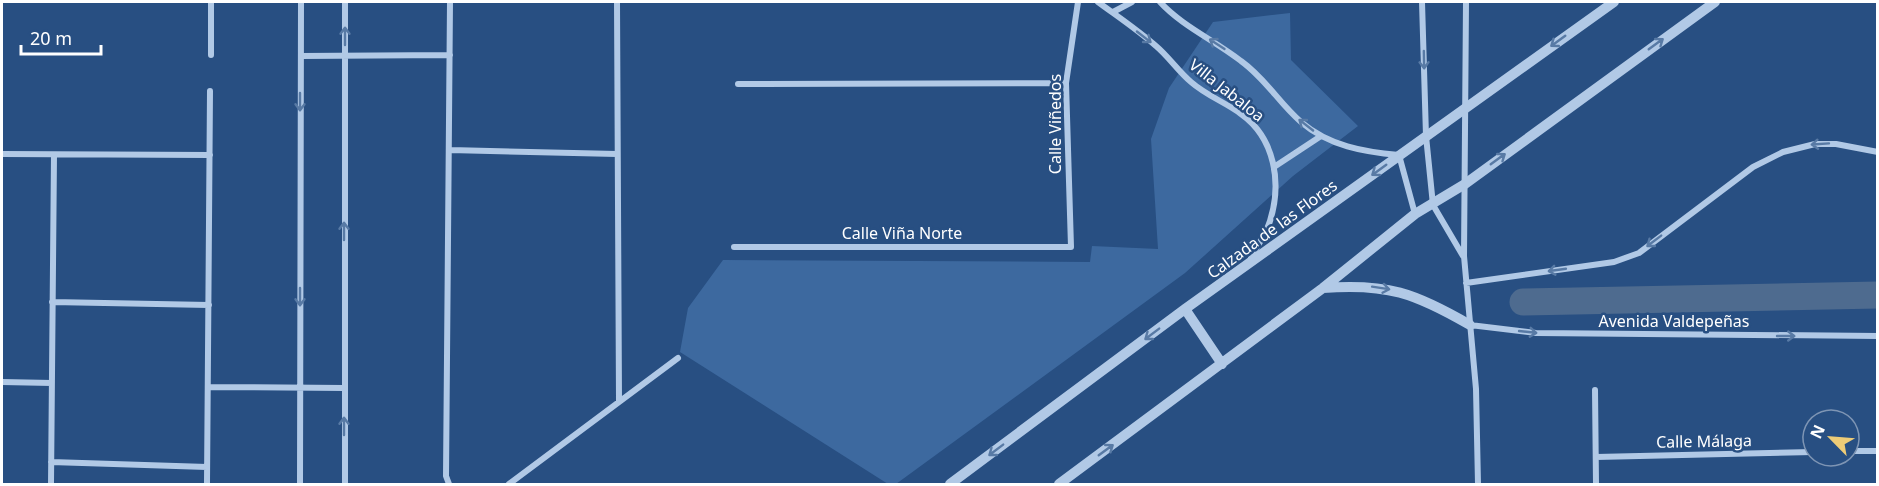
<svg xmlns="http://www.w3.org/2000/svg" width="1879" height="486" font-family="'Noto Sans',sans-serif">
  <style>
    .green { fill: #3d699f }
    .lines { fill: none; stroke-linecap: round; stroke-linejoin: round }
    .canal { stroke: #4e6b8f; stroke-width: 27 }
    .minor { stroke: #b1c9e6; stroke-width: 6 }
    .tertiary { stroke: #b1c9e6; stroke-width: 10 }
    .oneway { stroke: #587aa5 }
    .labels { text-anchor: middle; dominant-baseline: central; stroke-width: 5; stroke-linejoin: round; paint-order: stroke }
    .street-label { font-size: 16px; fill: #fff; stroke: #284f82 }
  </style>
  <rect width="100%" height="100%" fill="#284f82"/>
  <!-- green -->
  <path class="green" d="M1290 13 1291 60 1358 126 1293 176 1185 273 896 484H888L680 352 688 308 723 260 1090 262 1092 246 1158 249 1151 139 1169 88 1213 22Z"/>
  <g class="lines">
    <!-- canal -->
    <path class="canal" d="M1523 302 1878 295"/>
    <!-- minor -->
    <path class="minor" d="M617 2 619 401
      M1098 2C1117 16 1138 30 1156 46 1169 57 1178 71 1191 82 1207 96 1225 102 1241 114 1275 138 1282 183 1270 221 1266 234 1257 246 1251 258
      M1160 2C1182 26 1214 40 1241 61 1266 79 1279 103 1301 122 1329 146 1364 152 1399 155L1415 214
      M1422 2 1426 136 1433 205 1463 256
      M1466 2 1464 256 1476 389 1478 484
      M1113 12 1132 2
      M211 55V2
      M301 56 450 55
      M738 84 1066 83
      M450 150 617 154
      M2 154 210 155
      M1274 167 1321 136
      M734 247H1071L1066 83 1078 2
      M1466 283 1614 262 1639 253 1753 167 1783 152 1815 144H1836L1878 152
      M52 302 209 305
      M1470 325 1536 333 1878 336
      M2 382 52 383
      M209 387 344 388
      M1595 390 1596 484
      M1849 451H1878
      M1596 457 1813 452
      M51 462 207 467
      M51 484 54 155
      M207 484 210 91
      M300 484 301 2
      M345 484V2
      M449 484 446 476 450 2
      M509 484 678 358"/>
    <!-- tertiary -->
    <path class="tertiary" d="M1323 288C1387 283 1415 293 1470 325
      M1185 309 1222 364
      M950 484 1185 309 1614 2
      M1059 484 1323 288 1415 214 1465 184 1715 2"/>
  </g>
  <!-- one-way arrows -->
  <defs><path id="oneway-shaft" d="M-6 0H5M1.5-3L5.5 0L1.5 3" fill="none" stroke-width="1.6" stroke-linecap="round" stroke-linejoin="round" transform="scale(1.5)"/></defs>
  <g class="oneway">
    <use href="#oneway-shaft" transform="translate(345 36) rotate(-90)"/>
    <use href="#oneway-shaft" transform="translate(1144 37) rotate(38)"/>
    <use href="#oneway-shaft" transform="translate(1558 41) rotate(144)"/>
    <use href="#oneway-shaft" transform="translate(1217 44) rotate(-147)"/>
    <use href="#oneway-shaft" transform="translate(1656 44) rotate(-36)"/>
    <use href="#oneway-shaft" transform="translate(1424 60) rotate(89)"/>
    <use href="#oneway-shaft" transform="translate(300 102) rotate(90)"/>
    <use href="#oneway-shaft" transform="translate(1306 125) rotate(-142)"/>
    <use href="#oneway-shaft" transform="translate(1820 144) rotate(176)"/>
    <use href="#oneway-shaft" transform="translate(1498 159) rotate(-36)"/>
    <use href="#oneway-shaft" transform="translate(1379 170) rotate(144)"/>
    <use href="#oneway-shaft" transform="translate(344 231) rotate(-90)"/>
    <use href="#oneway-shaft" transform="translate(1654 241) rotate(143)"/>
    <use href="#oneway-shaft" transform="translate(1557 270) rotate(172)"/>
    <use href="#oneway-shaft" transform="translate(1381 288) rotate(9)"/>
    <use href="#oneway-shaft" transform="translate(300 297) rotate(90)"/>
    <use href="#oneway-shaft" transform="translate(1528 332) rotate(6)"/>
    <use href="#oneway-shaft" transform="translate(1152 334) rotate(143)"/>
    <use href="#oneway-shaft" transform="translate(1786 336)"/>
    <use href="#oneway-shaft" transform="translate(344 426) rotate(-90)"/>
    <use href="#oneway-shaft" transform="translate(996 450) rotate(143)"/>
    <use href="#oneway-shaft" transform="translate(1106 450) rotate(-36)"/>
  </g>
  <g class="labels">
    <!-- street labels -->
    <g class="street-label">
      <text transform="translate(1227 90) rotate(38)">Villa Jabaloa</text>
      <text transform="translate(1055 124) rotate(-90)">Calle Viñedos</text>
      <text transform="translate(1272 229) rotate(-36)">Calzada de las Flores</text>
      <text x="902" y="233">Calle Viña Norte</text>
      <text x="1674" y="321">Avenida Valdepeñas</text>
      <text transform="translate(1704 441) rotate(-1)">Calle Málaga</text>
    </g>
  </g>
  <!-- border -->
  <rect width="1879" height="486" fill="none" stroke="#ffffff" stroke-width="6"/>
  <!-- north arrow -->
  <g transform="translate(1831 438) rotate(295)"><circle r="28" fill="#284f82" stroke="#7e95b4" stroke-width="1.5"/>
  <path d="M0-4.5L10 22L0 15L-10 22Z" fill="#eecc77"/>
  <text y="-9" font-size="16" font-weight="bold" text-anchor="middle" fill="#ffffff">N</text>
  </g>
  <!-- scale -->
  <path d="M21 45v9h80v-9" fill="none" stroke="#ffffff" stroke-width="3"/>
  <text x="30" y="45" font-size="18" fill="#ffffff" stroke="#284f82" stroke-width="4.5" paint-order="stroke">20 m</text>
</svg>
